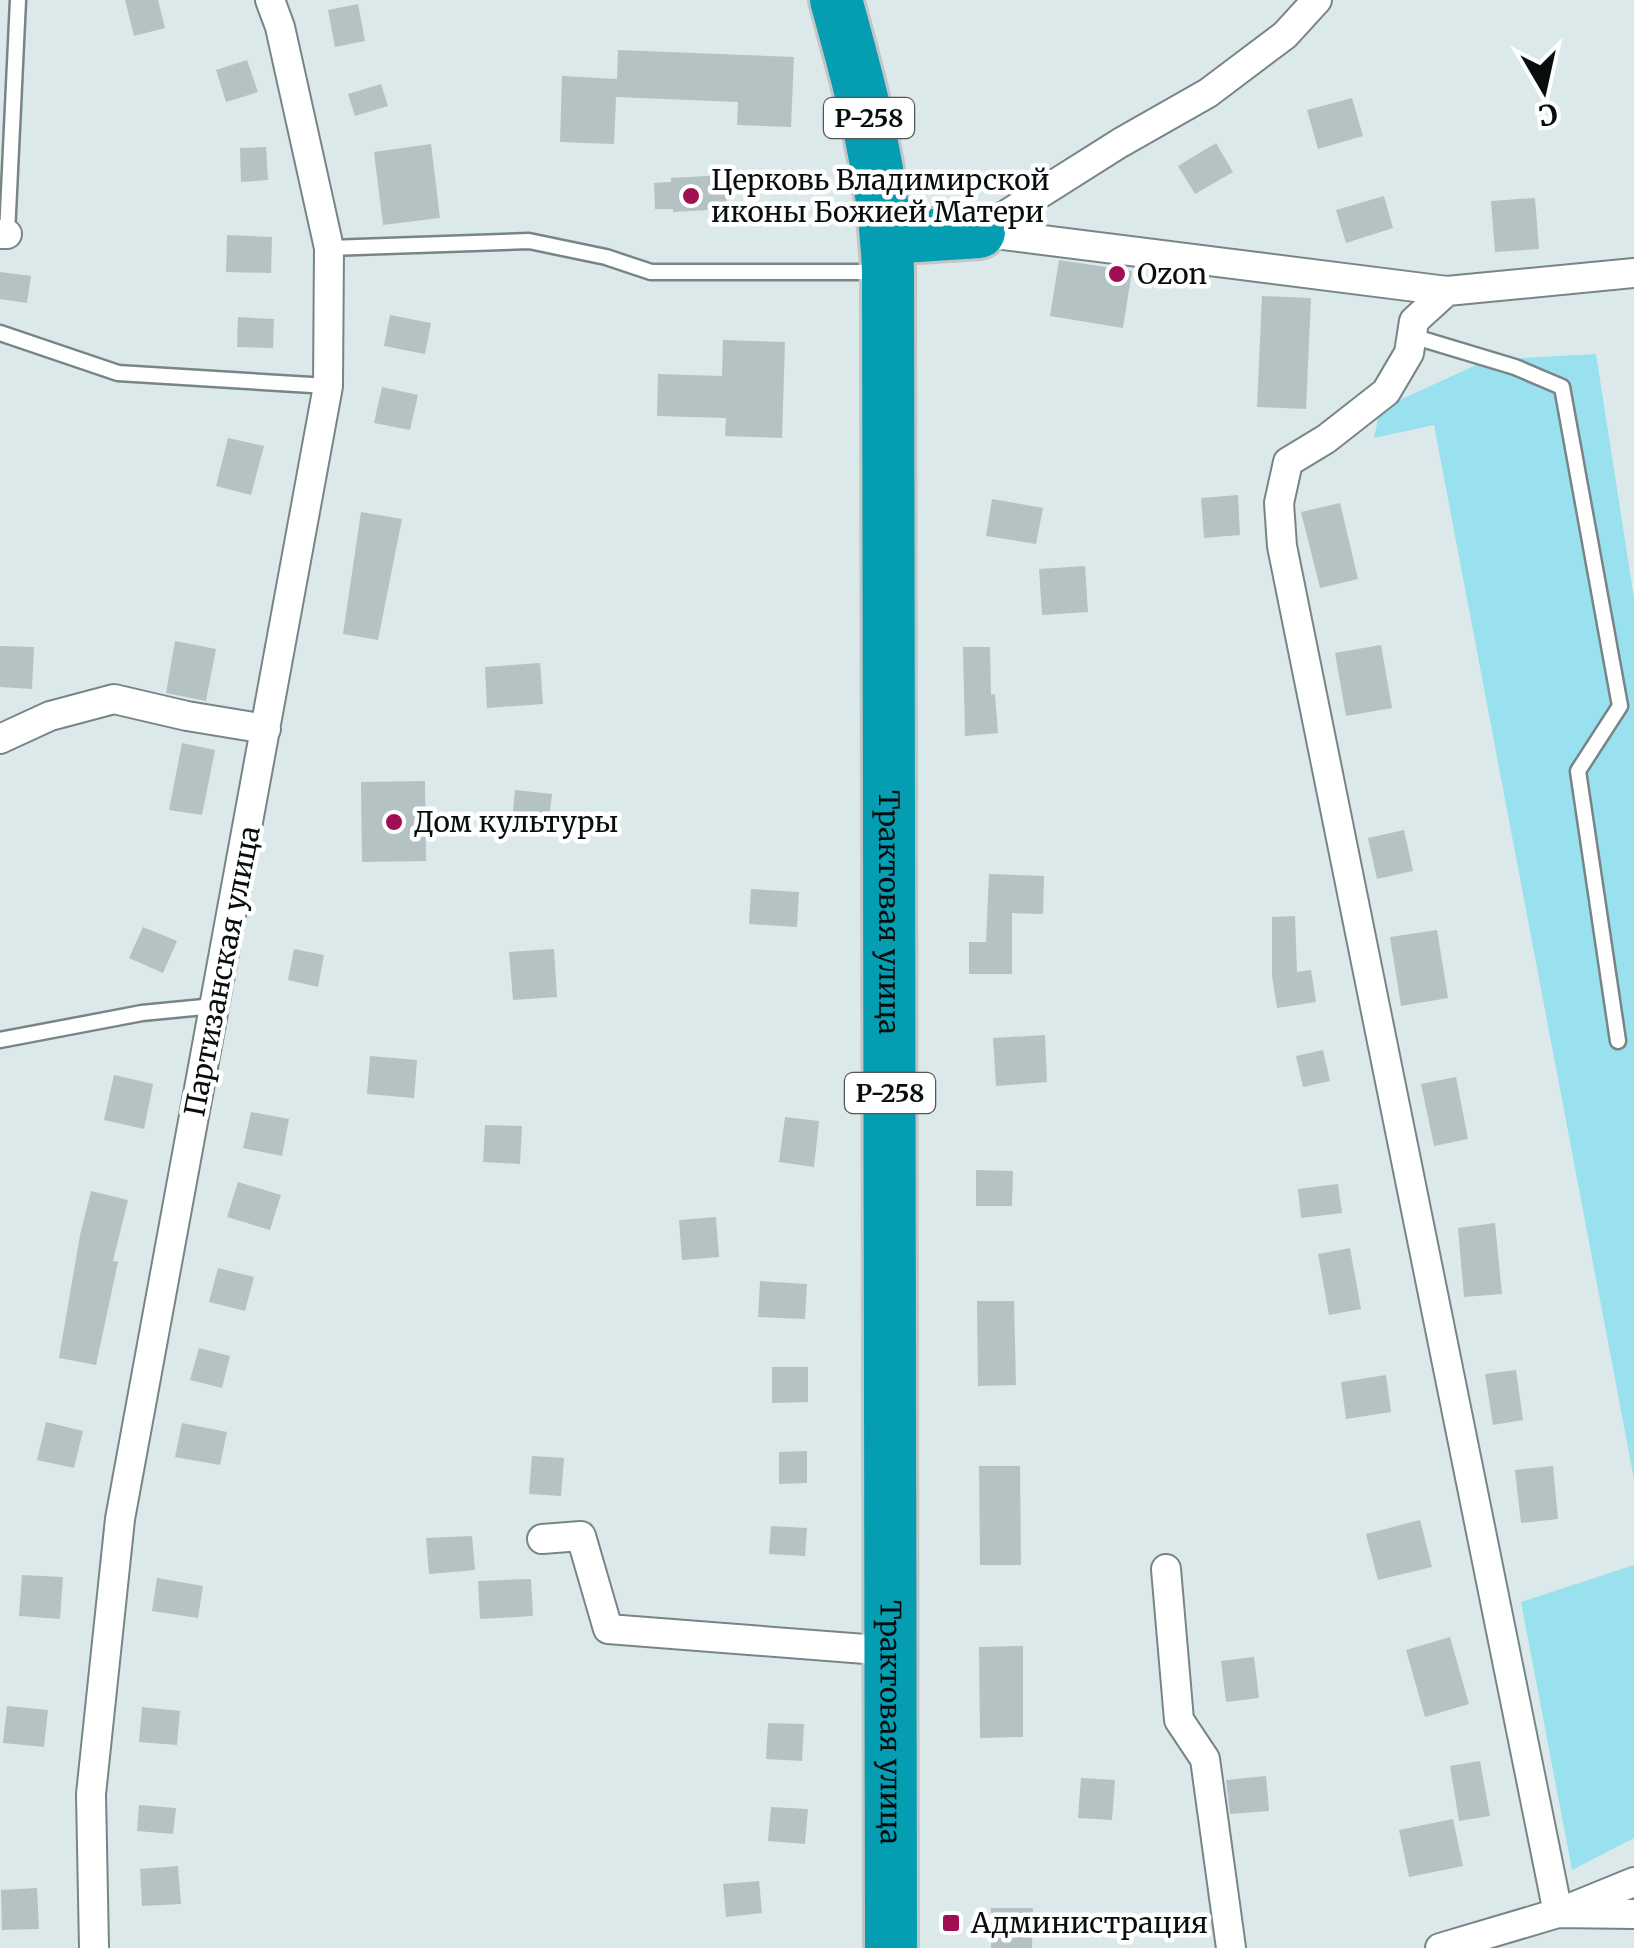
<svg xmlns="http://www.w3.org/2000/svg" width="1634" height="1948" font-family="Merriweather,serif">
  <style>
    .green { fill: #99e1ef }
    .building { fill: #b4c2c4 }
    .lines { fill: none; stroke-linecap: round; stroke-linejoin: round }
    .lane-casing { stroke: #788587; stroke-width: 19 }
    .street-casing { stroke: #788587; stroke-width: 32 }
    .highway-casing { stroke: #c4c5c5; stroke-width: 58 }
    .lane { stroke: #fff; stroke-width: 14 }
    .street { stroke: #fff; stroke-width: 28 }
    .highway { stroke: #049db2; stroke-width: 52 }
    .poi-dot { fill: #a10e53; stroke: #fff; stroke-width: 4 }
    .labels { text-anchor: middle; dominant-baseline: central; stroke-width: 9; stroke-linejoin: round; paint-order: stroke }
    .shield { fill: #fff; stroke: #525656; stroke-width: 2.5 }
    .shield-label { font-size: 25px; font-weight: bold; fill: #080d0d }
    .poi-label { font-size: 28px; fill: #080d0d; stroke: #fff; text-anchor: start }
    .street-label { font-size: 28px; fill: #080d0d; stroke: #fff }
  </style>
  <rect width="100%" height="100%" fill="#dbe9eb"/>
  <!-- green -->
  <path class="green" d="M1596 354 1634 598V1479L1434 425 1374 438 1380 409 1487 360Z
    M1634 1565V1838L1572 1870 1521 1602Z"/>
  <!-- building -->
  <path class="building" d="M125 0H158L165 28 134 36Z
    M358 4 365 41 335 47 328 10Z
    M618 50 794 57 791 127 737 125 738 102 616 97 614 144 560 142 562 76 617 79Z
    M247 60 258 92 226 102 216 70Z
    M381 84 388 106 355 116 348 94Z
    M1352 98 1363 136 1318 149 1307 110Z
    M1216 143 1233 172 1195 194 1178 166Z
    M431 144 440 218 383 225 374 152Z
    M266 147 268 180 241 182 240 148Z
    M725 175 727 209 673 212V209H655L654 183 671 182V178Z
    M1384 196 1393 228 1346 243 1336 210Z
    M1535 198 1539 249 1495 252 1491 201Z
    M227 235 272 237 271 273 226 272Z
    M1059 260 1132 271 1123 328 1050 316Z
    M0 272 31 276 27 303 0 299Z
    M1262 296 1311 298 1306 409 1257 407Z
    M390 315 431 323 425 354 384 346Z
    M238 317 274 319 273 348 237 347Z
    M723 340 785 342 782 438 725 436 726 418 657 416 658 374 722 376Z
    M382 387 418 395 410 430 374 423Z
    M228 438 264 446 251 495 216 486Z
    M1238 495 1240 535 1204 538 1201 498Z
    M992 499 1043 508 1036 544 986 536Z
    M1340 503 1358 579 1320 588 1301 512Z
    M361 512 402 519 378 640 343 634Z
    M1085 566 1088 612 1042 615 1039 569Z
    M175 641 216 649 206 701 166 693Z
    M1381 645 1392 708 1346 716 1335 653Z
    M0 646 34 647 32 689 0 687Z
    M963 647H990L991 695 995 694 998 733 965 736Z
    M540 663 543 704 487 708 485 667Z
    M182 743 215 750 202 815 169 810Z
    M425 781 426 861 362 862 361 782Z
    M515 790 552 794 548 827 512 822Z
    M1404 830 1413 871 1377 879 1368 838Z
    M989 874 1044 876 1043 914 1012 913V974H969V942H986Z
    M751 889 799 892 797 927 749 924Z
    M1295 916 1297 972 1311 970 1316 1002 1277 1008 1272 976V917Z
    M143 927 177 941 163 973 129 958Z
    M1437 930 1448 998 1401 1006 1390 937Z
    M294 949 324 955 318 987 288 980Z
    M554 949 557 997 513 1000 509 952Z
    M1045 1035 1047 1082 996 1086 993 1038Z
    M1323 1050 1330 1081 1303 1087 1296 1056Z
    M370 1056 417 1060 414 1098 367 1094Z
    M114 1075 153 1084 144 1129 104 1120Z
    M1456 1077 1468 1139 1434 1146 1421 1084Z
    M251 1112 289 1119 282 1156 243 1148Z
    M785 1117 819 1121 814 1167 779 1162Z
    M485 1125 522 1126 520 1164 483 1162Z
    M976 1170 1013 1171 1012 1206H976Z
    M238 1182 281 1195 270 1230 227 1217Z
    M1338 1184 1342 1213 1301 1218 1298 1189Z
    M91 1191 128 1200 113 1261 118 1262 96 1365 59 1358 80 1235Z
    M716 1217 719 1257 682 1260 679 1220Z
    M1495 1223 1502 1294 1464 1297 1458 1228Z
    M1350 1248 1361 1309 1329 1315 1318 1254Z
    M218 1268 254 1277 245 1311 209 1302Z
    M760 1281 807 1284 805 1319 758 1317Z
    M977 1301H1014L1016 1385 978 1386Z
    M199 1348 230 1356 222 1388 190 1380Z
    M772 1367H808V1402L772 1403Z
    M1516 1370 1523 1420 1493 1425 1485 1374Z
    M1386 1375 1391 1412 1346 1419 1341 1382Z
    M46 1422 83 1431 74 1468 37 1460Z
    M182 1423 227 1432 220 1465 175 1457Z
    M807 1451V1483L779 1484V1452Z
    M532 1456 564 1458 561 1496 529 1494Z
    M979 1466H1020L1021 1565H980Z
    M1553 1466 1558 1519 1521 1523 1515 1470Z
    M1420 1520 1432 1567 1378 1580 1366 1534Z
    M771 1526 807 1528 805 1556 769 1554Z
    M472 1536 475 1570 429 1574 426 1538Z
    M22 1575 63 1577 60 1619 19 1616Z
    M157 1578 203 1586 198 1618 152 1611Z
    M531 1579 533 1616 480 1619 478 1581Z
    M1450 1637 1469 1704 1425 1717 1406 1650Z
    M1023 1646V1737L980 1738 979 1647Z
    M1254 1657 1259 1698 1226 1702 1221 1661Z
    M7 1706 48 1710 44 1747 3 1743Z
    M142 1707 180 1711 177 1745 139 1742Z
    M768 1723 804 1724 802 1761 766 1759Z
    M1480 1761 1490 1816 1459 1821 1450 1766Z
    M1266 1776 1269 1811 1230 1814 1226 1780Z
    M1081 1778 1115 1780 1112 1820 1078 1818Z
    M139 1805 176 1808 173 1834 137 1831Z
    M771 1807 808 1809 805 1844 768 1841Z
    M1453 1819 1463 1866 1409 1877 1399 1830Z
    M178 1866 181 1904 142 1906 140 1869Z
    M759 1881 762 1913 726 1917 723 1884Z
    M37 1888 39 1929 2 1930 1 1890Z
    M991 1908H1033L1032 1948H991Z"/>
  <g class="lines">
    <defs>
      <path id="lane" d="M7 234 18 0
        M329 248 529 241 606 257 651 272H877
        M0 333 118 373 328 386
        M1412 336 1515 367 1562 387 1620 706 1578 771 1618 1041
        M0 1040 142 1013 214 1006"/>
      <path id="street" d="M979 232 1447 291 1634 273
        M979 232 1120 143 1208 93 1285 35 1317 0
        M0 234H7
        M1447 291 1414 321 1409 353 1386 392 1326 439 1288 462 1279 503 1282 546 1558 1913 1634 1882
        M0 739 50 716 114 699 187 716 266 729
        M542 1539 581 1536 608 1629 891 1651
        M1166 1569 1179 1720 1205 1759 1231 1948
        M94 1948 91 1794 120 1519 328 386 329 248 280 27 270 0
        M1440 1948 1558 1913 1634 1914"/>
      <g id="highway">
        <path id="s1" d="M836 0C861 90 885 178 888 272L891 1948"/>
        <path d="M887 238 979 232"/>
      </g>
    </defs>
    <!-- lane casing -->
    <use href="#lane" class="lane-casing"/>
    <!-- street casing -->
    <use href="#street" class="street-casing"/>
    <!-- highway casing -->
    <use href="#highway" class="highway-casing"/>
    <!-- lane -->
    <use href="#lane" class="lane"/>
    <!-- street -->
    <use href="#street" class="street"/>
    <!-- highway -->
    <use href="#highway" class="highway"/>
  </g>
  <!-- markers -->
  <g class="poi-dot">
    <circle cx="691" cy="196" r="10"/>
    <circle cx="1117" cy="274" r="10"/>
    <circle cx="394" cy="822" r="10"/>
    <rect x="941" y="1913" width="20" height="20" rx="5"/>
  </g>
  <g class="labels">
    <!-- shield labels -->
    <g class="shield">
      <rect x="824" y="98" width="90" height="40" rx="8"/>
      <rect x="845" y="1073" width="90" height="40" rx="8"/>
    </g>
    <g class="shield-label">
      <text x="869" y="118">Р-258</text>
      <text x="890" y="1093">Р-258</text>
    </g>
    <!-- poi labels -->
    <g class="poi-label">
      <text x="711" y="180">Церковь Владимирской<tspan x="711" dy="32">иконы Божией Матери</tspan></text>
      <text x="1137" y="274">Ozon</text>
      <text x="414" y="822">Дом культуры</text>
      <text x="971" y="1923">Администрация</text>
    </g>
    <!-- street labels -->
    <g class="street-label">
      <text stroke="none"><textPath href="#s1" startOffset="918">Трактовая улица</textPath></text>
      <text transform="translate(222 971) rotate(-79)">Партизанская улица</text>
      <text stroke="none"><textPath href="#s1" startOffset="1728">Трактовая улица</textPath></text>
    </g>
  </g>
  <!-- north arrow -->
  <g transform="translate(1544 90) rotate(171)" stroke="#ffffff" stroke-width="8" paint-order="stroke">
  <path d="M0-8L18 38L0 25L-18 38Z" fill="#080d0d"/>
  <text y="-15" font-size="28" font-weight="bold" text-anchor="middle" fill="#080d0d">С</text>
  </g>
</svg>
